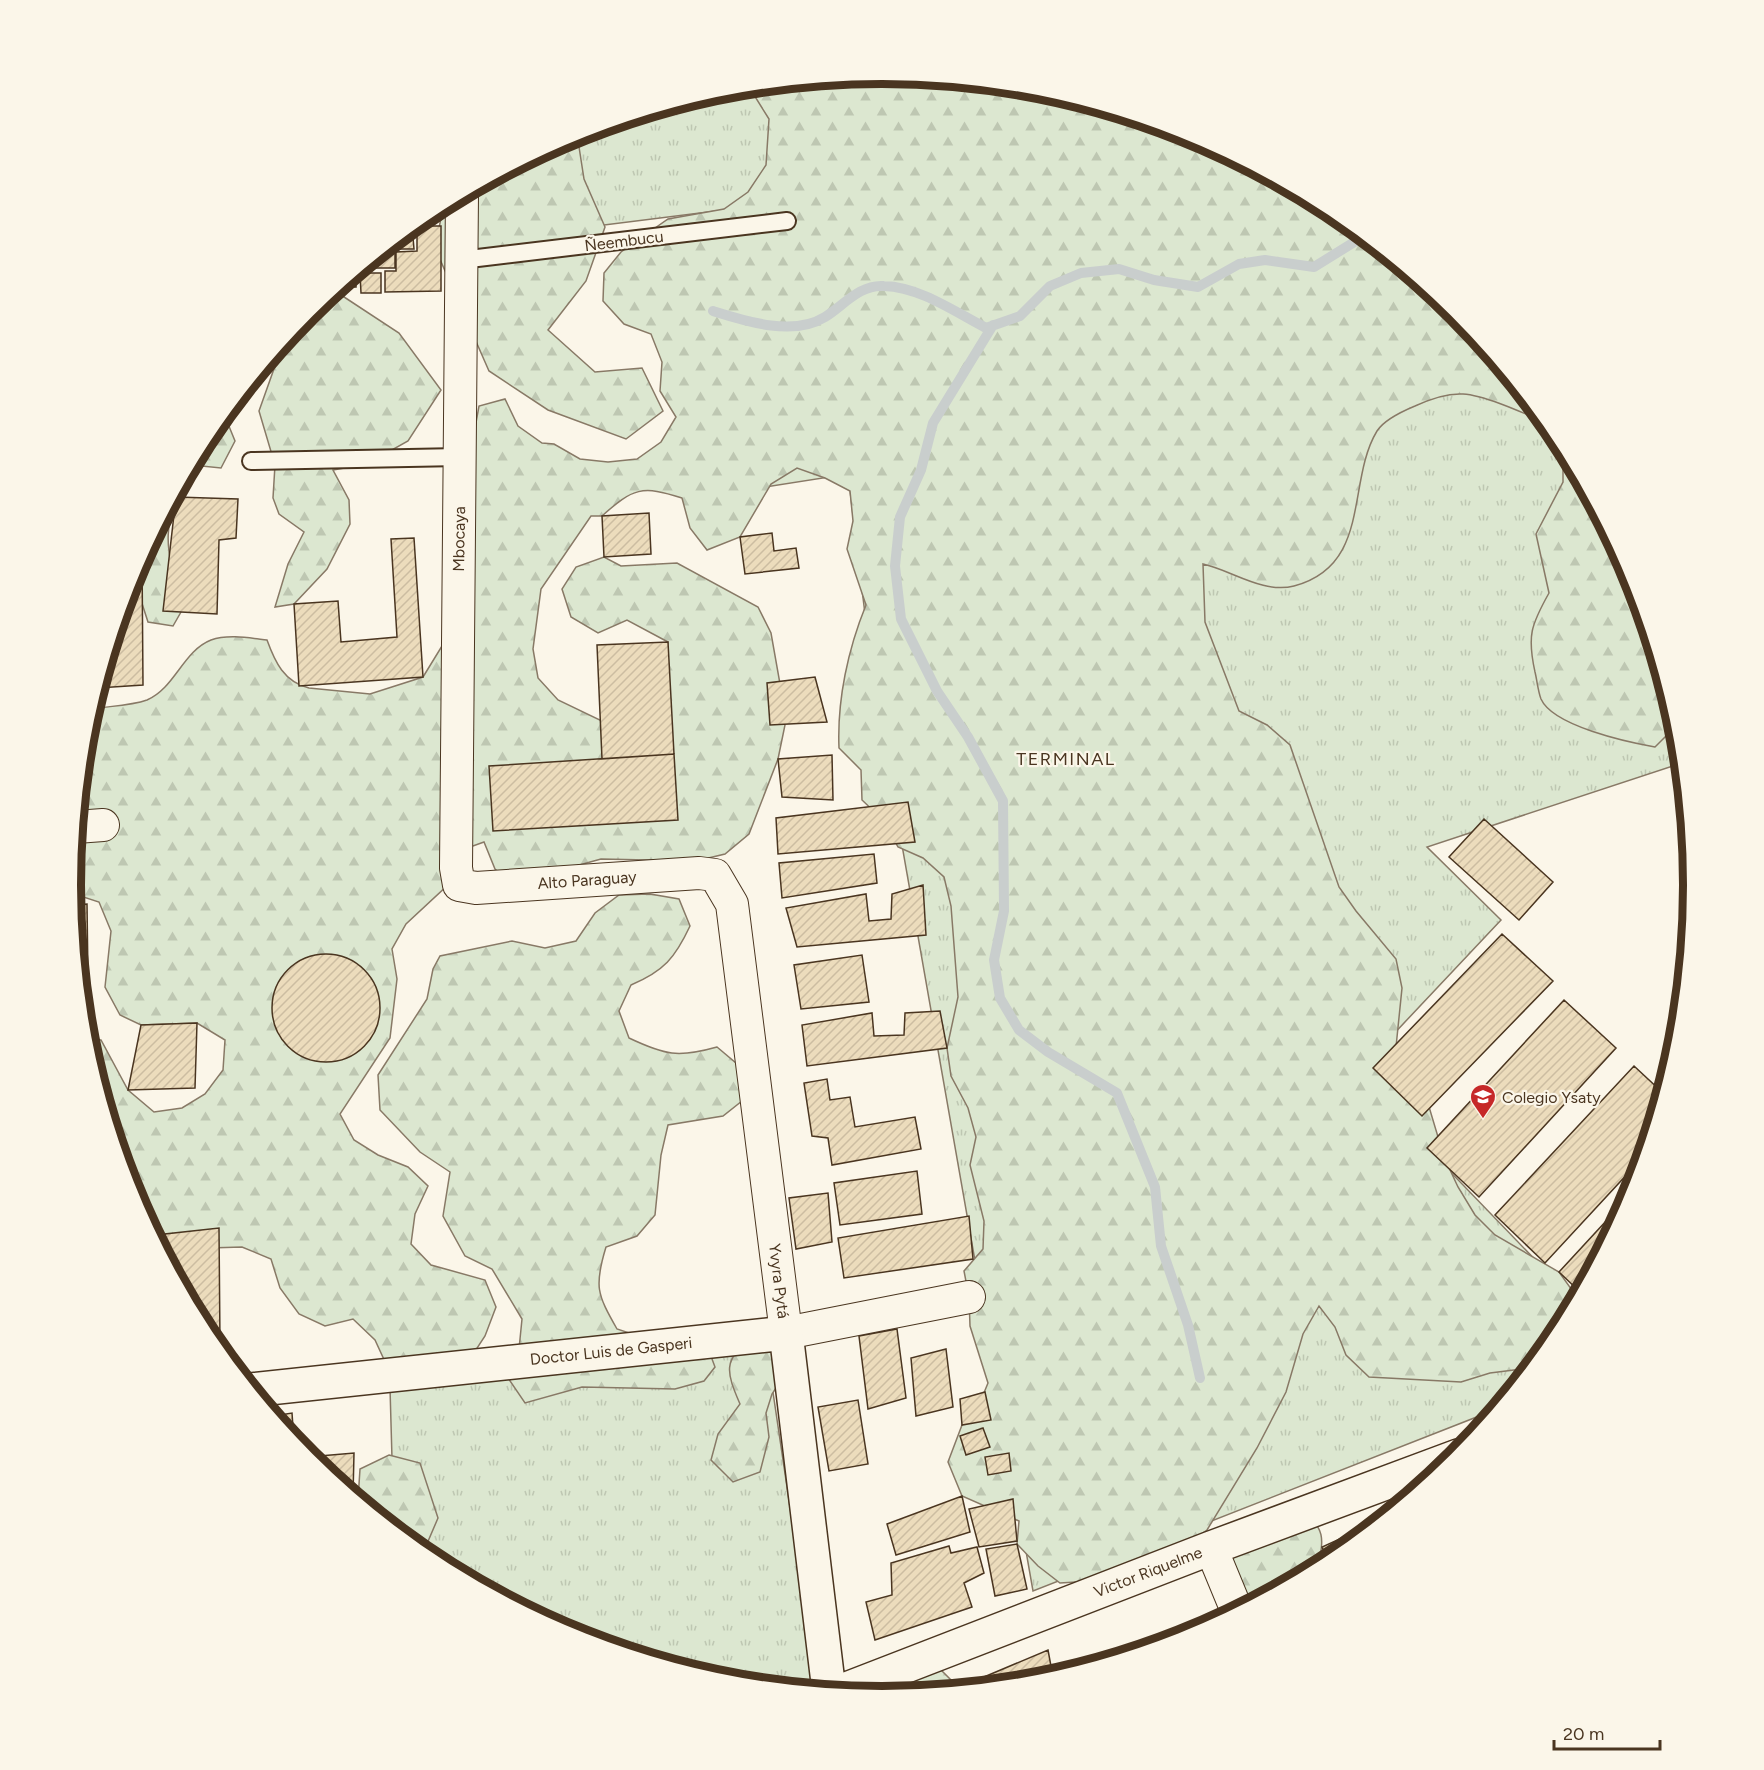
<svg xmlns="http://www.w3.org/2000/svg" width="1764" height="1770" font-family="Figtree,sans-serif">
  <style>
    .grass { fill: url(#grass-tufts); stroke: #887966; stroke-width: 1.5 }
    .forest { fill: url(#forest-firs); stroke: #887966; stroke-width: 1.5 }
    .lines { fill: none; stroke-linecap: round; stroke-linejoin: round }
    .stream { stroke: #c9cecd; stroke-width: 10 }
    .building { fill: url(#building-hatch); stroke: #4a3520; stroke-width: 1.5 }
    .service-casing { stroke: #4a3520; stroke-width: 20 }
    .minor-casing { stroke: #4a3520; stroke-width: 34 }
    .tertiary-casing { stroke: #4a3520; stroke-width: 36 }
    .service { stroke: #fbf6e9; stroke-width: 16 }
    .minor { stroke: #fbf6e9; stroke-width: 32 }
    .tertiary { stroke: #fbf6e9; stroke-width: 33 }
    .labels { text-anchor: middle; dominant-baseline: central; stroke-width: 4.5; stroke-linejoin: round; paint-order: stroke }
    .street-label { font-size: 16px; fill: #4a3520; stroke: #fbf6e9 }
    .poi-label { font-size: 16px; fill: #4a3520; stroke: #fbf6e9; text-anchor: start }
    .neighbourhood-label { font-size: 18px; letter-spacing: 1.5px; fill: #4a3520; stroke: #fbf6e9 }
    .rim { fill: none; stroke: #4a3520; stroke-width: 8 }
  </style>
  <defs>
    <pattern id="grass-tufts" width="24" height="20" patternUnits="userSpaceOnUse" patternTransform="scale(1.5)"><rect width="24" height="20" fill="#dce7d0"/><path d="M3 7l-1-3M5 7V3M7 7l1-3M15 17l-1-3M17 17v-4M19 17l1-3" fill="none" stroke="#bec7b2"/></pattern>
    <pattern id="forest-firs" width="22" height="20" patternUnits="userSpaceOnUse" patternTransform="scale(1.5)"><rect width="22" height="20" fill="#dce7d0"/><path d="M5 1l3.5 6h-7zM16 11l3.5 6h-7z" fill="#bec7b2"/></pattern>
    <pattern id="building-hatch" width="6" height="6" patternUnits="userSpaceOnUse" patternTransform="scale(1.5)"><rect width="6" height="6" fill="#ecdcbc"/><path d="M-1 1l2-2M0 6l6-6M5 7l2-2" fill="none" stroke="#ccbda1"/></pattern>
  </defs>
  <rect width="100%" height="100%" fill="#fbf6e9"/>
  <!-- grass -->
  <path class="grass" d="M882 74 1041 89 1193 135 1333 210 1456 311 1557 434 1632 575 1642 638 1679 738 1682 763 1427 847 1501 920 1356 1074 1575 1301 1557 1336 1497 1409 1033 1591 873 680 848 474 709 496Z
    M772 84 787 202 468 242 572 135 724 89Z
    M766 1345 817 1690 723 1681 571 1635 431 1560 394 1529 390 1388Z"/>
  <!-- forest -->
  <path class="forest" d="M882 74 1041 89 1193 135 1333 210 1456 311 1549 424C1528 415 1485 395 1463 394 1446 393 1430 399 1415 406 1403 411 1384 420 1377 431 1346 482 1372 565 1294 586 1263 594 1231 570 1203 564L1205 622 1239 711 1267 725 1290 745 1339 887 1356 911 1396 959 1402 988 1396 1047 1427 1100 1444 1157 1458 1187 1475 1215 1495 1235 1559 1272 1577 1297 1557 1336 1530 1368 1490 1373 1461 1382 1369 1377 1346 1355 1335 1327 1319 1306 1303 1334 1286 1392 1257 1448 1207 1530 1182 1548 1092 1581 1060 1583 1038 1566 1017 1544 1019 1521 962 1496 948 1462 962 1425 974 1417 988 1383 970 1326 969 1297 964 1271 983 1249 984 1221 970 1165 976 1137 968 1108 951 1076 947 1048 958 997 951 906 944 877 923 858 898 847 883 820 862 800 861 770 839 748C837 700 848 649 866 605L847 549 853 521 850 491 825 478 797 468 771 484 740 537 707 550 690 528 682 498C642 485 633 488 602 516H591L541 589 533 649 538 678 558 700 610 725 658 700 668 642 627 620 598 633 571 617 562 589 576 567 604 557 621 566 677 563 758 607 771 633 782 695 785 725 778 759 749 834 725 854 696 861 601 859 572 867 518 890 495 869 484 842 456 852 450 883 406 924 392 949 397 979 390 1038 340 1114 354 1140 378 1155 408 1167 428 1186 415 1214 411 1244 431 1265 485 1280 496 1307 485 1336 468 1362 387 1366 375 1340 353 1319 325 1326 299 1314 280 1288 271 1259 242 1247 209 1248 176 1278 132 1195 86 1043V1039L101 1040 128 1090 154 1112 182 1108 205 1094 223 1070 225 1040 197 1023 141 1025 120 1015 105 987 111 931 99 902 71 893V885L86 726 91 709C109 706 130 706 147 700 175 688 183 651 211 640 228 634 250 638 267 640 275 662 284 682 309 688L370 694 423 677 450 633 473 439 479 406 505 399 518 426 542 443 554 444 580 459 608 462 637 459 661 442 676 417 660 391 662 362 651 334 624 324 603 301 604 273 621 252 668 219 724 209 748 192 766 165 769 119 749 87Z
    M577 134 584 179 605 227 586 281 548 330 595 372 642 368 663 411 626 439 548 410 489 371 435 248 444 203Z
    M338 293 399 333 441 390 408 441 367 464 333 470 349 500 350 524 327 569 294 604 275 607 288 564 304 532 279 514 273 498 275 465 259 411 280 352 314 314Z
    M224 414 235 441 221 468 192 465C162 523 161 545 185 605L173 626 148 622 137 588 141 559 207 434Z
    M1554 430 1632 575 1677 725 1655 747C1627 742 1553 726 1541 699 1538 691 1537 680 1535 672 1527 636 1531 625 1549 593L1536 534 1563 482V453Z
    M650 894 679 899 690 926C675 958 664 971 631 985L619 1011 629 1038C665 1055 678 1058 717 1047L743 1069 747 1097 723 1116 668 1125 661 1155 655 1215 637 1236 606 1247C594 1286 597 1294 617 1329L644 1338 705 1340 715 1367 704 1381 675 1389 582 1387 525 1403 508 1378 519 1349 522 1319 492 1269 465 1256 443 1216 450 1172 420 1152 380 1110 378 1075 427 999 433 969 440 956 512 941 545 948 576 941 595 913 619 895Z
    M753 1339 776 1353 789 1368 772 1394 766 1413 769 1437 760 1472 733 1482 711 1460 718 1434 740 1404C727 1374 721 1358 753 1339Z
    M389 1455 420 1463 438 1518 423 1553 358 1500 360 1469Z
    M1303 1507C1325 1532 1324 1536 1318 1568L1251 1604 1222 1567 1253 1522Z
    M938 1667 960 1689 887 1696 901 1683Z"/>
  <g class="lines">
    <!-- stream -->
    <path class="stream" d="M713 311C745 321 793 337 825 317 843 306 860 284 884 286 920 287 955 312 986 328L1020 316 1050 286 1081 273 1119 269 1154 280 1198 287 1239 264 1265 260 1314 267 1364 236
      M993 325 933 423 921 470 900 517 895 566 901 619 937 691 968 737 1003 801 1004 911 994 960 1000 998 1019 1030 1048 1052 1117 1093 1155 1187 1161 1246 1188 1325 1200 1378"/>
  </g>
  <!-- building -->
  <path class="building" d="M412 226 414 249H395V268H361Z
    M417 226H441V291L385 292V271H396V252L417 251Z
    M356 272V287H342V283Z
    M360 273H381V293H361Z
    M176 497 238 499 236 538 219 540 217 614 163 611Z
    M649 513 651 554 604 557 602 516Z
    M772 533 774 551 796 548 799 568 745 574 740 537Z
    M414 538 423 677 299 686 294 604 338 601 341 642 397 637 391 539Z
    M142 556 143 685 98 688 132 574Z
    M1651 637 1678 727 1679 736 1646 638Z
    M668 642 674 754 602 759 597 645Z
    M815 677 827 722 770 725 767 683Z
    M674 754 678 820 493 831 489 766Z
    M832 755 833 800 782 797 778 759Z
    M908 802 915 842 778 854 776 818Z
    M1484 819 1553 882 1519 920 1449 857Z
    M874 854 877 883 782 898 779 863Z
    M923 885 926 935 797 947 786 908 866 894 869 921 891 919 892 894Z
    M87 904 89 1053 73 905Z
    M1502 934 1553 981 1422 1116 1373 1068Z
    M272 1008a54 54 0 1 1 108 0a54 54 0 1 1-108 0Z
    M862 955 869 1002 801 1009 794 965Z
    M1564 1000 1616 1048 1479 1197 1427 1148Z
    M940 1011 947 1048 807 1066 802 1025 872 1013 874 1036 904 1035 905 1013Z
    M197 1023 195 1088 128 1090 141 1025Z
    M1634 1066 1663 1093 1643 1157 1545 1263 1495 1215Z
    M827 1079 830 1100 850 1097 855 1127 915 1117 921 1149 832 1165 828 1138 812 1136 804 1083Z
    M917 1171 922 1214 840 1225 834 1183Z
    M828 1193 832 1242 796 1249 789 1198Z
    M1632 1193V1196L1580 1292 1559 1272Z
    M969 1216 973 1259 844 1278 838 1238Z
    M219 1228 220 1344 214 1345 166 1258 165 1234Z
    M897 1329 906 1398 868 1409 859 1336Z
    M946 1349 953 1407 916 1416 911 1358Z
    M985 1392 991 1420 962 1425 960 1399Z
    M858 1400 868 1464 829 1471 818 1407Z
    M292 1413 294 1441 273 1416Z
    M983 1428 990 1447 966 1455 960 1436Z
    M354 1453 353 1496 308 1459V1457Z
    M1009 1453 1011 1471 988 1475 985 1457Z
    M962 1496 970 1532 896 1555 887 1524Z
    M1013 1499 1017 1541 979 1547 969 1509Z
    M1383 1519 1333 1560 1329 1562 1322 1547Z
    M1017 1544 1027 1589 995 1596 986 1549Z
    M949 1546 951 1553 977 1547 984 1573 964 1583 972 1607 875 1640 866 1602 892 1595 891 1563Z
    M1048 1650 1053 1677 1040 1681 966 1688 965 1685Z"/>
  <g class="lines">
    <defs>
      <path id="service" d="M461 260 787 221
        M251 461 460 457"/>
      <path id="minor" d="M462 194 456 868 459 885 476 888 699 873 715 875 732 904 786 1333 969 1297
        M76 827 103 825
        M1211 1548 1237 1611"/>
      <path id="tertiary" d="M251 1390 786 1333 829 1691
        M839 1692 1211 1548 1458 1456"/>
    </defs>
    <!-- service casing -->
    <use href="#service" class="service-casing"/>
    <!-- minor casing -->
    <use href="#minor" class="minor-casing"/>
    <!-- tertiary casing -->
    <use href="#tertiary" class="tertiary-casing"/>
    <!-- service -->
    <use href="#service" class="service"/>
    <!-- minor -->
    <use href="#minor" class="minor"/>
    <!-- tertiary -->
    <use href="#tertiary" class="tertiary"/>
  </g>
  <!-- icons -->
  <defs>
    <symbol id="university-pin" viewBox="-11 -11 22 30"><path d="M0 17L-7.5 6A9.5 9.5 0 1 1 7.5 6Z" fill="#c62828" stroke="#fbf6e9"/><path d="M0-5L7-2L0 1L-7-2ZM-4 1L0 2.5L4 1V4Q0 6-4 4Z" fill="#fff"/></symbol>
  </defs>
  <g fill-rule="evenodd">
    <use href="#university-pin" x="1468" y="1082" width="30" height="40"/>
  </g>
  <g class="labels">
    <!-- street labels -->
    <g class="street-label">
      <text transform="translate(624 241) rotate(-7)">Ñeembucu</text>
      <text transform="translate(459 539) rotate(-89)">Mbocaya</text>
      <text transform="translate(587 880) rotate(-4)">Alto Paraguay</text>
      <text transform="translate(779 1281) rotate(83)">Yvyra Pytá</text>
      <text transform="translate(611 1351) rotate(-6)">Doctor Luis de Gasperi</text>
      <text transform="translate(1148 1572) rotate(-21)">Victor Riquelme</text>
    </g>
    <!-- poi labels -->
    <g class="poi-label">
      <text x="1502" y="1097">Colegio Ysaty</text>
    </g>
    <!-- neighbourhood labels -->
    <g class="neighbourhood-label">
      <text x="1066" y="759">TERMINAL</text>
    </g>
  </g>
  <!-- crop -->
  <path d="M0 0H1764V1770H0ZM81 885a801 801 0 1 1 1602 0a801 801 0 1 1-1602 0Z" fill="#fbf6e9" fill-rule="evenodd"/>
  <path class="rim" d="M81 885a801 801 0 1 1 1602 0a801 801 0 1 1-1602 0Z"/>
  <!-- scale -->
  <path d="M1554 1740v9h106v-9" fill="none" stroke="#4a3520" stroke-width="3"/>
  <text x="1563" y="1740" font-size="18" fill="#4a3520" stroke="#fbf6e9" stroke-width="4.5" paint-order="stroke">20 m</text>
</svg>
